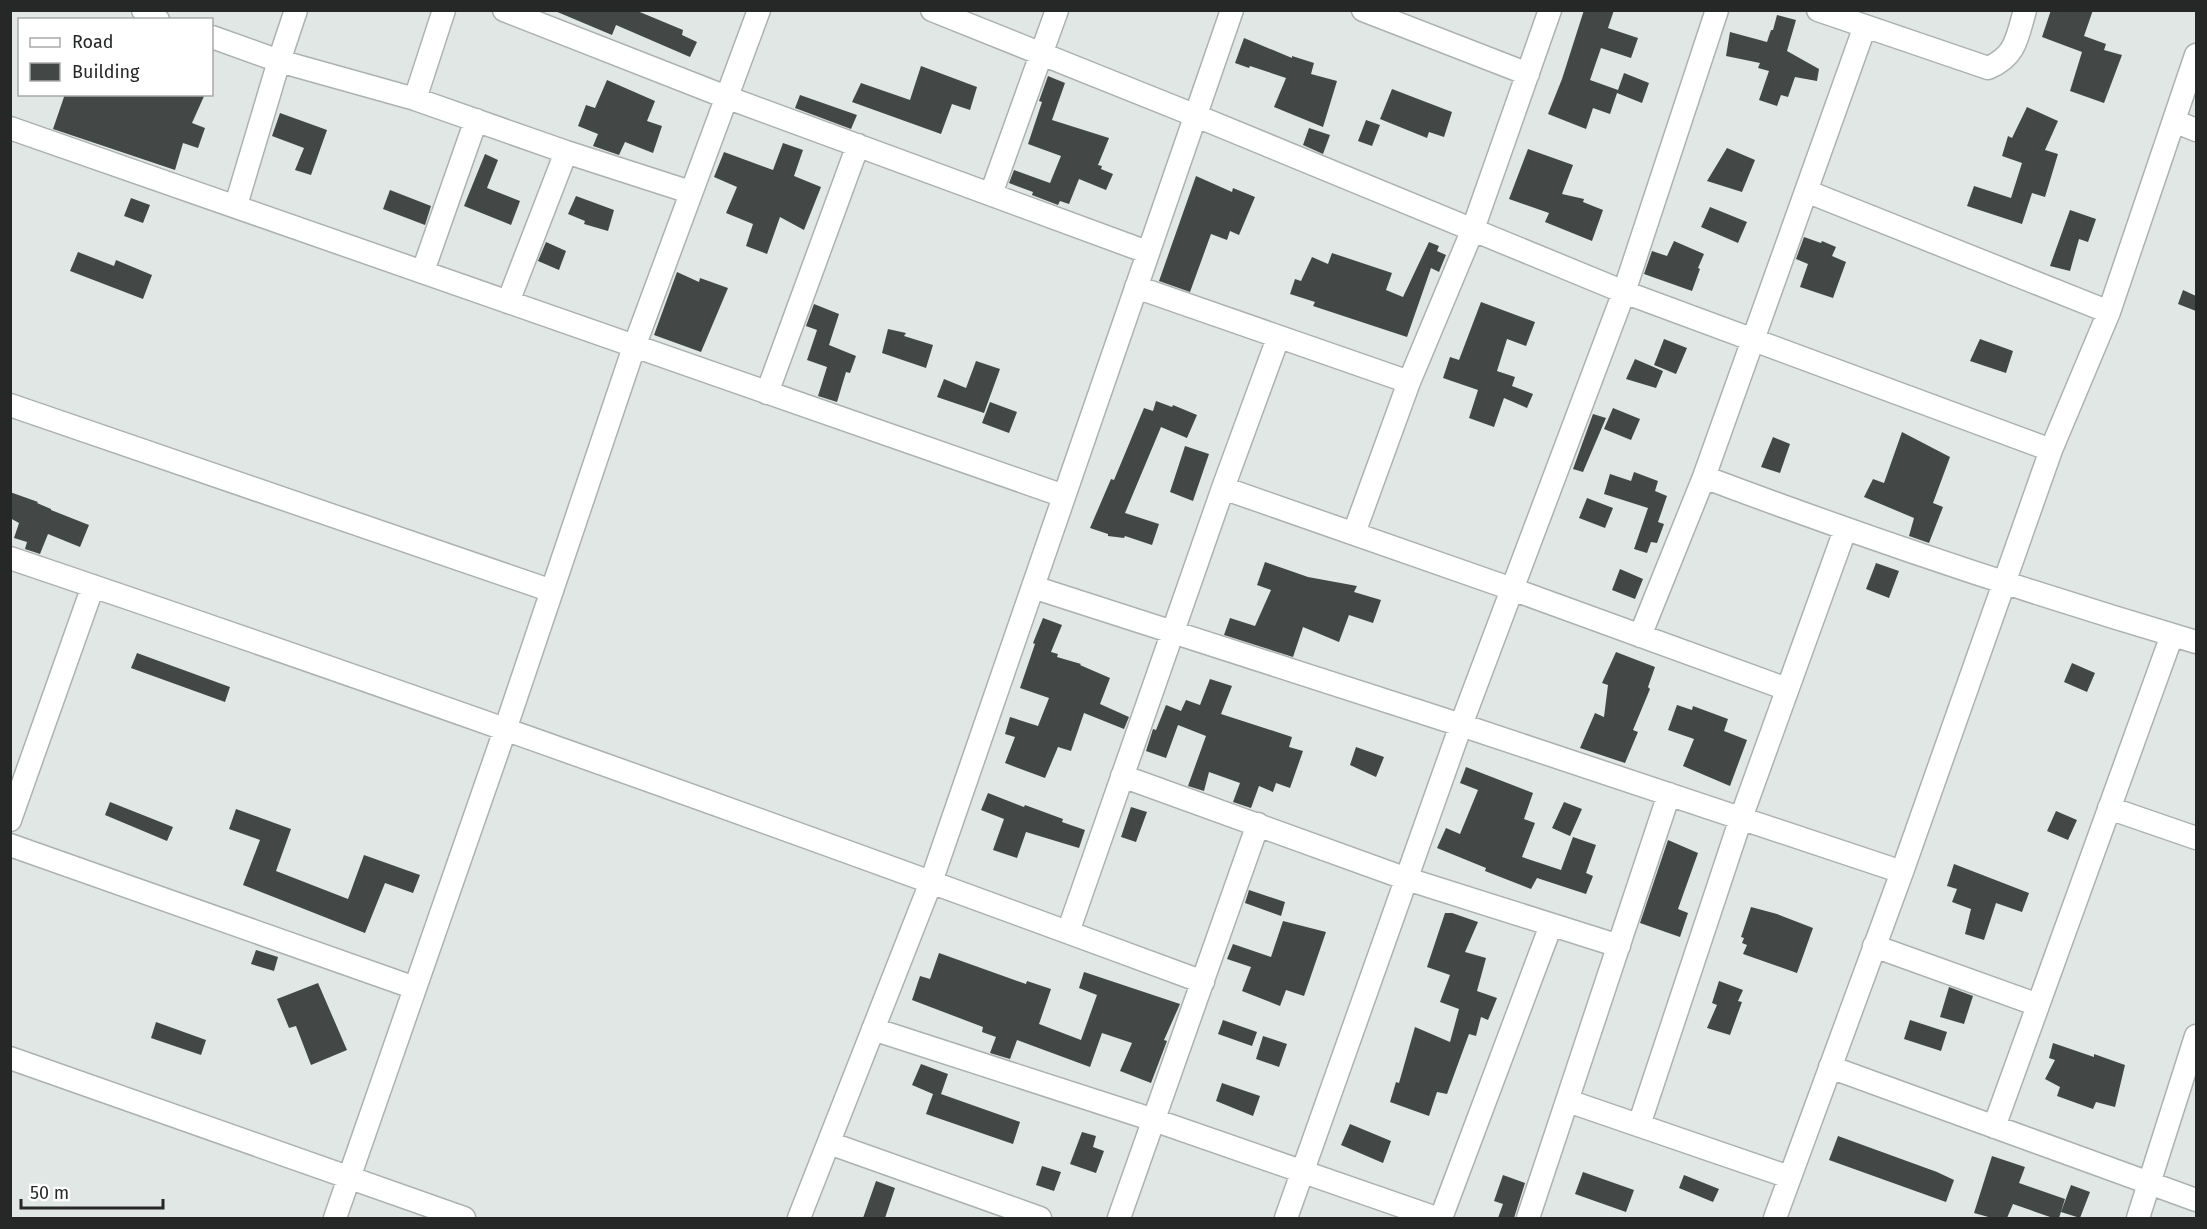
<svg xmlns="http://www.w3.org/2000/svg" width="2207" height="1229" font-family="'Fira Sans',sans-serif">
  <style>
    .building { fill: #434846 }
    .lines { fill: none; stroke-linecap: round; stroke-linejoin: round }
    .minor-casing { stroke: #acb2b0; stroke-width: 25 }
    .minor { stroke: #fff; stroke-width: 22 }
  </style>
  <rect width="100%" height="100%" fill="#e1e7e5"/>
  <!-- building -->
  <path class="building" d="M635 10 683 30 682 35 697 42 690 57 616 25 612 35 555 11Z
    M1584 10H1614L1608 28 1638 38 1631 58 1601 48 1590 80 1618 90 1624 73 1649 83 1642 103 1617 93 1610 114 1593 108 1586 129 1548 114 1562 79Z
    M2051 10H2093L2084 36 2106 44 2104 50 2122 55 2104 103 2070 91 2082 52 2042 37Z
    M1777 15 1796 20 1787 51 1819 69 1817 81 1795 77 1788 97 1781 95 1777 106 1759 100 1769 71 1758 68 1760 63 1726 56 1730 32 1767 42 1771 30H1773Z
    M1244 38 1292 58V56L1314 63 1311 74 1337 81 1323 127 1274 107 1286 78 1250 66 1249 68 1235 63Z
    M921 66 977 87 970 110 952 104 941 134 852 102 861 83 910 100Z
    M1048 76 1065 83 1052 120 1109 138 1098 165 1102 166 1101 169 1113 174 1106 190 1079 179 1069 204 1060 201 1058 205 1032 195 1033 192 1009 183 1014 170 1050 183 1061 156 1028 144 1042 102 1039 101Z
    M607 80 655 101 647 121 662 126 653 153 625 142 619 155 593 146 598 134 578 126 586 105 595 108Z
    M1392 89 1452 112 1444 137 1429 132 1427 138 1380 119Z
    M65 94H205L192 123 205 128 198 148 183 143 175 170 53 129Z
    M800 95 857 115 851 129 795 108Z
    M2027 107 2058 121 2045 150 2058 154 2045 197 2032 193 2022 224 1967 206 1974 186 2011 198 2022 163 2002 156 2008 136 2012 138Z
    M280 113 327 130 311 175 295 170 304 148 272 136Z
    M1366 120 1380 125 1372 146 1358 141Z
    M1309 128 1330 135 1323 154 1303 145Z
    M783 143 803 150 794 176 821 187 804 230 780 217 767 254 746 246 753 224 726 213 737 187 714 177 724 152 773 170Z
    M1727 148 1755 160 1742 192 1707 181Z
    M1528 149 1573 165 1562 194 1584 199 1583 202 1603 210 1592 241 1545 222 1549 213 1509 199Z
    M485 154 498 160 487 188 520 201 511 225 464 206Z
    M1196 176 1232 192 1233 188 1255 197 1239 235 1230 231 1227 240 1211 234 1190 292 1159 281Z
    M390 190 431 206 425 225 383 209Z
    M576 196 614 210 608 231 584 224 585 221 568 214Z
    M131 198 150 205 143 223 124 216Z
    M1710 207 1747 222 1738 243 1701 227Z
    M2070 210 2096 219 2088 242 2079 239 2070 271 2050 266Z
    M1804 237 1821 243 1822 241 1836 247 1832 256 1846 262 1833 298 1800 287 1808 264 1796 259Z
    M1674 241 1704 254 1698 268 1700 269 1692 291 1644 274 1652 251 1667 256Z
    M546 242 566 251 559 270 538 261Z
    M1429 242 1439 246 1437 251 1446 255 1439 272 1431 268 1407 337 1313 306 1315 302 1290 294 1295 279 1301 281 1312 257 1328 264 1332 253 1392 273 1386 290 1403 297Z
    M78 252 114 266 116 260 152 275 143 299 70 271Z
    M677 272 699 282 700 278 728 288 701 352 654 335Z
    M2183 290 2196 296V311L2178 304Z
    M1481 302 1535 322 1526 346 1507 339 1497 371 1515 377 1512 386 1533 394 1527 408 1504 398 1494 427 1469 418 1478 390 1443 378 1450 357 1459 360Z
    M814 304 839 314 829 345 856 356 850 373 846 372 837 402 818 396 827 367 807 360 817 330 806 326Z
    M888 329 906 333 904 336 933 345 926 368 882 353Z
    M1664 339 1687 348 1676 374 1654 365Z
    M1980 339 2013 351 2006 373 1970 361Z
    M1635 359 1663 371 1656 388 1626 379Z
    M976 361 1000 369 984 413 937 397 944 379 966 388Z
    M1156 401 1172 407 1173 405 1197 415 1187 438 1161 427 1125 513 1159 524 1152 545 1125 536 1124 538 1108 536V534L1090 528 1111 479 1114 480 1144 408 1153 411Z
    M990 402 1017 412 1009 433 982 423Z
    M1613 408 1640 419 1631 440 1604 429Z
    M1593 414 1606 418 1583 472 1573 469Z
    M1902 432 1950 457 1933 503 1943 507 1929 543 1909 536 1914 518 1864 497 1873 479 1884 483Z
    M1773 437 1790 444 1780 473 1761 467Z
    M1185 446 1209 454 1193 501 1170 492Z
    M1634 472 1658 481 1655 491 1667 496 1658 522 1664 524 1657 543 1651 542 1647 553 1634 549 1648 508 1604 494 1610 474 1631 481Z
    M10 492 38 502 37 503 51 509V510L89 525 80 547 48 534 40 554 25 549 27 542 14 538 19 523 10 518Z
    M1587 498 1613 508 1605 528 1579 518Z
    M1265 562 1308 577 1357 586 1354 592 1381 600 1373 623 1349 615 1339 642 1303 627 1293 657 1224 635 1230 618 1255 626 1271 590 1257 585Z
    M1876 563 1899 571 1889 598 1866 589Z
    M1620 569 1643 579 1635 599 1612 590Z
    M1043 618 1062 625 1051 652 1058 654 1057 657 1081 664 1080 665 1110 678 1100 704 1129 717 1124 729 1084 713 1071 751 1058 747 1045 778 1005 763 1015 737 1005 734 1010 717 1038 726 1049 698 1020 688 1035 644 1033 643Z
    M1616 652 1655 667 1648 687 1650 689 1633 730 1638 732 1625 763 1580 748 1595 713 1604 717 1608 685 1602 683Z
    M137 653 230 687 225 702 131 668Z
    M2072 663 2095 673 2087 692 2064 682Z
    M1210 679 1232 686 1221 714 1292 737 1289 747 1303 751 1290 788 1276 783 1273 792 1259 786 1251 808 1233 802 1240 783 1209 772 1204 791 1188 786 1206 736 1178 725 1166 758 1146 751 1153 729 1156 730 1166 705 1181 711 1186 700 1200 705Z
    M1677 705 1692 710 1693 706 1728 719 1724 731 1747 740 1730 786 1683 766 1694 739 1668 730Z
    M1356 747 1384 757 1376 777 1350 765Z
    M1466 767 1533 793 1524 819 1535 823 1522 857 1561 870 1573 837 1596 845 1586 873 1593 876 1586 894 1537 878 1531 889 1485 871 1486 868 1437 848 1446 828 1460 834 1478 790 1460 783Z
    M988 793 1024 807 1025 805 1063 819 1062 822 1085 830 1079 848 1026 832 1017 858 993 850 1004 819 981 810Z
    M110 802 173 827 167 841 105 815Z
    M1564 802 1582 809 1570 836 1552 828Z
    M1131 807 1147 812 1136 842 1121 837Z
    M236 809 291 829 276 871 348 899 364 855 420 875 413 893 385 883 365 933 243 885 260 840 229 829Z
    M2056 811 2077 820 2068 840 2047 831Z
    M1668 840 1698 853 1678 909 1688 913 1680 937 1640 923Z
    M1954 864 2029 893 2022 912 1996 903 1984 940 1965 934 1971 909 1952 902 1957 889 1947 886Z
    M1249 890 1285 902 1281 916 1245 903Z
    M1751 907 1777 914 1813 928 1797 973 1743 954 1747 945 1742 943 1744 938 1741 937Z
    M1445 913H1452L1478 922 1465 952 1486 958 1477 991 1497 998 1488 1020 1481 1017 1476 1036 1469 1034 1447 1094 1437 1092 1429 1116 1390 1102 1396 1082 1399 1083 1415 1027 1450 1042 1459 1009 1440 1002 1450 975 1427 967Z
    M1283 921 1326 932 1304 996 1286 990 1280 1006 1242 991 1251 967 1227 959 1233 944 1271 957Z
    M256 950 278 957 274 971 251 964Z
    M939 953 1026 984 1027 981 1051 989 1039 1024 1081 1040 1097 995 1079 988 1084 972 1180 1004 1164 1040 1167 1041 1151 1083 1120 1071 1132 1043 1102 1033 1090 1067 1017 1040 1010 1059 990 1053 996 1037 982 1032 983 1027 912 1000 920 976 930 979Z
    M1719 981 1743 990 1738 1001 1742 1002 1730 1035 1707 1028 1717 1005 1712 1003Z
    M318 983 347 1050 311 1065 296 1026 289 1028 277 999Z
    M1949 987 1973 996 1964 1024 1940 1017Z
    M1223 1020 1257 1032 1252 1046 1218 1034Z
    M1910 1020 1947 1032 1941 1051 1904 1039Z
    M156 1022 206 1040 201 1055 151 1038Z
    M1263 1036 1287 1044 1279 1067 1256 1059Z
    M2053 1043 2094 1057V1054L2125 1065 2115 1107 2096 1102 2093 1109 2057 1096 2060 1087 2045 1079 2055 1060 2049 1058Z
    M921 1064 948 1074 941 1094 1020 1122 1013 1144 926 1114 933 1094 912 1085Z
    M1222 1083 1260 1096 1253 1116 1216 1101Z
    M1350 1124 1391 1141 1383 1163 1341 1145Z
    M1082 1132 1096 1136 1093 1147 1104 1151 1096 1173 1070 1164Z
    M1838 1136 1937 1172 1954 1180 1946 1202 1829 1160Z
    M1992 1156 2025 1167 2019 1183 2065 1199 2059 1218H2053L2013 1204 2007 1218H1992L1974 1213Z
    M1042 1166 1061 1172 1054 1191 1036 1185Z
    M1583 1172 1634 1190 1626 1212 1575 1194Z
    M1503 1175 1525 1183 1514 1218H1498L1503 1204 1494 1201Z
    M1684 1175 1719 1189 1713 1202 1679 1188Z
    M876 1181 895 1188 885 1218H863Z
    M2071 1185 2090 1192 2080 1218 2061 1212Z"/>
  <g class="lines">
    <defs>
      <path id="minor" d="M143 10 151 18 158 20
        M504 10 726 97 1147 252
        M932 10 1194 115 1624 292 2051 450
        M1363 10 1528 74
        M1818 10 1988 68C2016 56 2017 38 2025 10
        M212 37 279 61 415 99 566 152 690 192
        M415 99 444 10
        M2174 121 2196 130
        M10 128 1064 496
        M1806 191 2109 312
        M991 194 1057 10
        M236 205 279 61 296 10
        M423 271 476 120
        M1136 287 1409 382
        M508 302 566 152
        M767 393 858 145
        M10 405 552 591
        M1704 477C1866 538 2030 593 2196 642
        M1223 488 1512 589 1787 689
        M1354 533 1409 382 1473 229 1550 10
        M10 558C410 693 808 836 1203 982
        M1033 587 1461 725 1902 872
        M1640 636 1704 477 1865 26
        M1122 776 1407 879 1619 946
        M2109 808 2196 838
        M10 820 93 586
        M10 845 415 988
        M1068 932 1223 488 1278 338
        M1874 946 2038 1005
        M873 1029 1154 1120 1436 1218
        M10 1058 464 1218
        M1830 1067 2196 1200
        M1568 1101 1789 1177
        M1639 1125 1741 818 1845 530
        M1994 1127 2172 635
        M829 1143 1040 1218
        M335 1218 505 730 634 347 759 10
        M799 1218 931 882 1232 10
        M1119 1218 1258 824
        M1286 1218 1461 725 1624 292 1717 10
        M1441 1218 1551 925
        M1528 1218 1669 794
        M1775 1218 1902 872 2051 450 2109 312 2196 55
        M2138 1218 2196 1036"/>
    </defs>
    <!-- minor casing -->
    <use href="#minor" class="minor-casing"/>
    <!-- minor -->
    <use href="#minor" class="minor"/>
  </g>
  <!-- border -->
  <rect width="2207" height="1229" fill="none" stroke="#262827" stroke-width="24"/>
  <!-- legend -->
  <rect x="18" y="18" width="195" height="78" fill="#ffffff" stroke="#a8a9a9" stroke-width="1.5"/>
  <rect x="30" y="38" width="30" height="9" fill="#ffffff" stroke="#a8a9a9" stroke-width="1.5"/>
  <text x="72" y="48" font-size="18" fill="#262827">Road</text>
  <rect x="30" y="63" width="30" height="18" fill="#434846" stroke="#a8a9a9" stroke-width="1.5"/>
  <text x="72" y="78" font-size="18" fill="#262827">Building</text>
  <!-- scale -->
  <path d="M21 1199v9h142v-9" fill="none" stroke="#262827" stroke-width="3"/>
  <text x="30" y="1199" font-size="18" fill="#262827" stroke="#ffffff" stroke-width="4.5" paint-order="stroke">50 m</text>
</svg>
